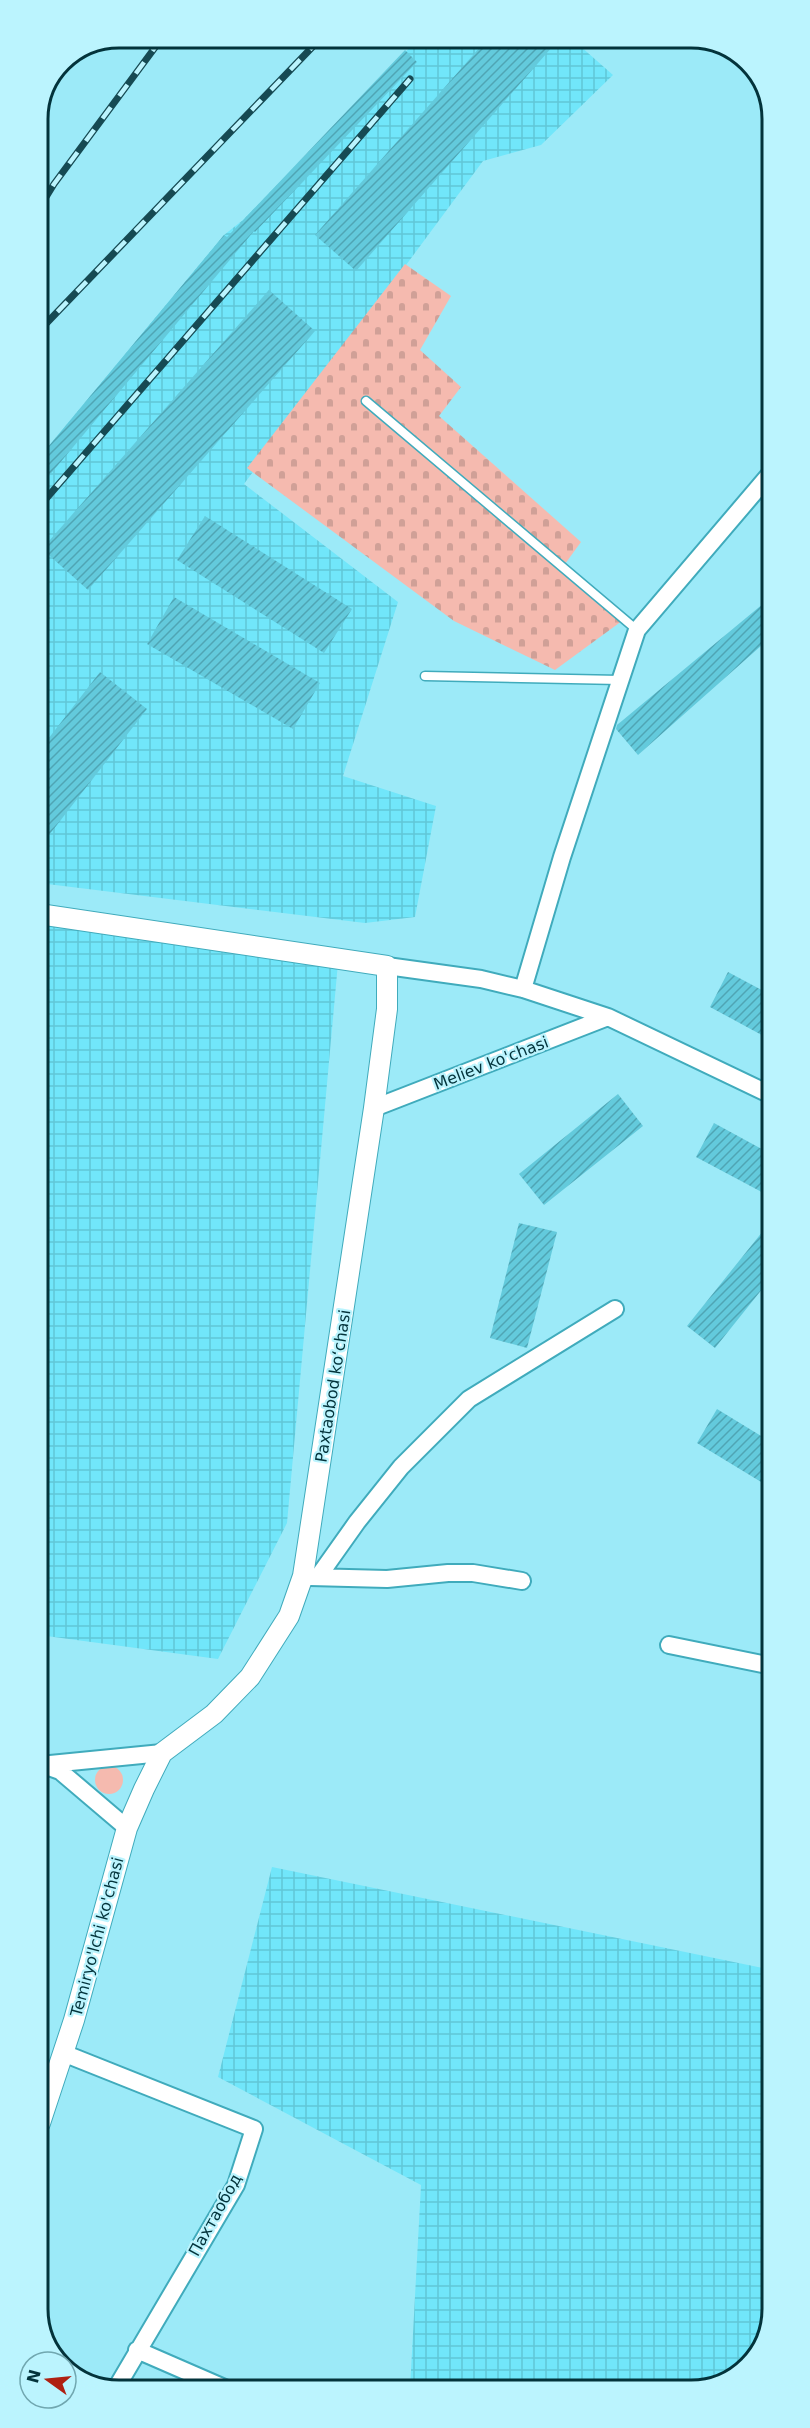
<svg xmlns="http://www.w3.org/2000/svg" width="810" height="2428" font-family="'DejaVu Sans',sans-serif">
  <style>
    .industrial { fill: url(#industrial-grid) }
    .cemetery { fill: url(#cemetery-stones) }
    .park { fill: #f5baaf }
    .building { fill: url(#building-hatch) }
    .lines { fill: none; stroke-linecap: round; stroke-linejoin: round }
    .service-casing { stroke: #40abbc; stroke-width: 11 }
    .minor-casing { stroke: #40abbc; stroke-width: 20 }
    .tertiary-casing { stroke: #40abbc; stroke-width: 22 }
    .service { stroke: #fff; stroke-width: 8 }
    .minor { stroke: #fff; stroke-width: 16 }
    .tertiary { stroke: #fff; stroke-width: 20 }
    .rail-casing { stroke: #164a53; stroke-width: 7 }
    .rail { stroke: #bbf4fe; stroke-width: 4.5; stroke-dasharray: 14; stroke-linecap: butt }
    .labels { text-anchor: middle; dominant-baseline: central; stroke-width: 4.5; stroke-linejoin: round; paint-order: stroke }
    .street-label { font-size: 16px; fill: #03333b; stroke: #bbf4fe }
    .rim { fill: none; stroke: #03333b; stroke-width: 3 }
  </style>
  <defs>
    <pattern id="industrial-grid" width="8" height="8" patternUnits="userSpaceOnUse" patternTransform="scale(1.5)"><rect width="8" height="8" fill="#71e6fa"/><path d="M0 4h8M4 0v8" fill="none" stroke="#60c6d7"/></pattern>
    <pattern id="cemetery-stones" width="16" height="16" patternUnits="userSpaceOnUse" patternTransform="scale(1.5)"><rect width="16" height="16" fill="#f5baaf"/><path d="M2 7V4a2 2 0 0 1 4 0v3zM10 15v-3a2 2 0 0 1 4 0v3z" fill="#d0a097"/></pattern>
    <pattern id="building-hatch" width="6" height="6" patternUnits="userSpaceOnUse" patternTransform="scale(1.5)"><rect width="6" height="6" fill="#63cadc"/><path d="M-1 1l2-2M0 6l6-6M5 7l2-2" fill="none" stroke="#4fa5b4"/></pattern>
  </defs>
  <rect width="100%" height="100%" fill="#9ceaf8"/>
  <!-- industrial -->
  <path class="industrial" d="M419 38H571L613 75 541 145 483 161 244 484 398 602 343 776 436 806 415 917 365 923 39 883 38 459 224 235 243 220Z
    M39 905 339 952 287 1523 218 1659 39 1635Z
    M272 1867 772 1970V2309L755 2359 711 2388 410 2389 421 2185 218 2077Z"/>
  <!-- cemetery -->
  <path class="cemetery" d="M405 264 451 296 420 350 461 387 439 416 581 542 562 568 626 618 555 670 454 621 247 468Z"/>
  <!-- park -->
  <path class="park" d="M95 1780a14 14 0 1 1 28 0a14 14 0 1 1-28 0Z"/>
  <!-- building -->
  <path class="building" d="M488 38H560L356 271 315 235Z
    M405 50 417 62 255 232 254 231 38 489V459L224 235 227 237Z
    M269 290 315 331 88 590 42 549Z
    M205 516 352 609 324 653 177 560Z
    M174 597 320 683 293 729 147 644Z
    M770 598V638L638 755 616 729 617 725Z
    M100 672 147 709 39 848 38 752Z
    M728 972 771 995V1040L710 1007Z
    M618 1094 643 1126 544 1205 519 1174Z
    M714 1123 771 1154V1197L696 1157Z
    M771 1221V1278L715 1348 687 1326Z
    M519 1223 557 1232 527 1348 490 1338Z
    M717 1409 771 1442V1488L697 1443Z"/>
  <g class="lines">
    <defs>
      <path id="service" d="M366 401 637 630
        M425 676 620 680"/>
      <path id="minor" d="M387 966 481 979 523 989 608 1017
        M523 989 562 857 637 630 770 474
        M374 1108 608 1017 771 1095
        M310 1577 387 1579 448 1573H473L522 1581
        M318 1577 357 1522 401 1467 469 1399 615 1309
        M669 1645 772 1666
        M40 1765 162 1753
        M46 1766 60 1771 127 1828
        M63 2053 254 2129 236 2185 115 2390
        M137 2350 229 2390"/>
      <path id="tertiary" d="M39 914 387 966V1009L374 1108 303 1576 289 1616 250 1677 214 1714 162 1753 144 1789 127 1828 74 2020 40 2123"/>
    </defs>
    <!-- service casing -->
    <use href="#service" class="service-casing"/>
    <!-- minor casing -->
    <use href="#minor" class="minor-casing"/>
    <!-- tertiary casing -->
    <use href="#tertiary" class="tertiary-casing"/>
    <!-- service -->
    <use href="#service" class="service"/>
    <!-- minor -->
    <use href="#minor" class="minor"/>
    <!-- tertiary -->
    <use href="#tertiary" class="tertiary"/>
    <defs>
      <path id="rail" d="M38 210 54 184 162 38
        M38 332 321 38
        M38 508 410 79"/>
    </defs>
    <!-- rail casing -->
    <use href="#rail" class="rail-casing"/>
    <!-- rail -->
    <use href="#rail" class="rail"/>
  </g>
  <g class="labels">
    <!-- street labels -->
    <g class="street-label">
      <text transform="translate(491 1063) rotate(-21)">Meliev ko'chasi</text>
      <text transform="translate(333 1386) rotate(-81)">Paxtaobod ko‘chasi</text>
      <text transform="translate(97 1937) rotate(-75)">Temiryo'lchi ko'chasi</text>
      <text transform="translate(215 2215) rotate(-61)">Пахтаобод</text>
    </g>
  </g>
  <!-- crop -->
  <path d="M0 0H810V2428H0ZM119 48H691A71 71 0 0 1 762 119V2309A71 71 0 0 1 691 2380H119A71 71 0 0 1 48 2309V119A71 71 0 0 1 119 48Z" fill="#bbf4fe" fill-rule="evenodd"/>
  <path class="rim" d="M119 48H691A71 71 0 0 1 762 119V2309A71 71 0 0 1 691 2380H119A71 71 0 0 1 48 2309V119A71 71 0 0 1 119 48Z"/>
  <!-- north arrow -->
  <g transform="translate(48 2380) rotate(285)"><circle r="28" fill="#bbf4fe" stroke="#71a7b0" stroke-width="1.5"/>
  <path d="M0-4.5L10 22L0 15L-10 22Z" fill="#af2012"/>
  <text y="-9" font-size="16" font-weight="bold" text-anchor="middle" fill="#03333b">N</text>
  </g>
</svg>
